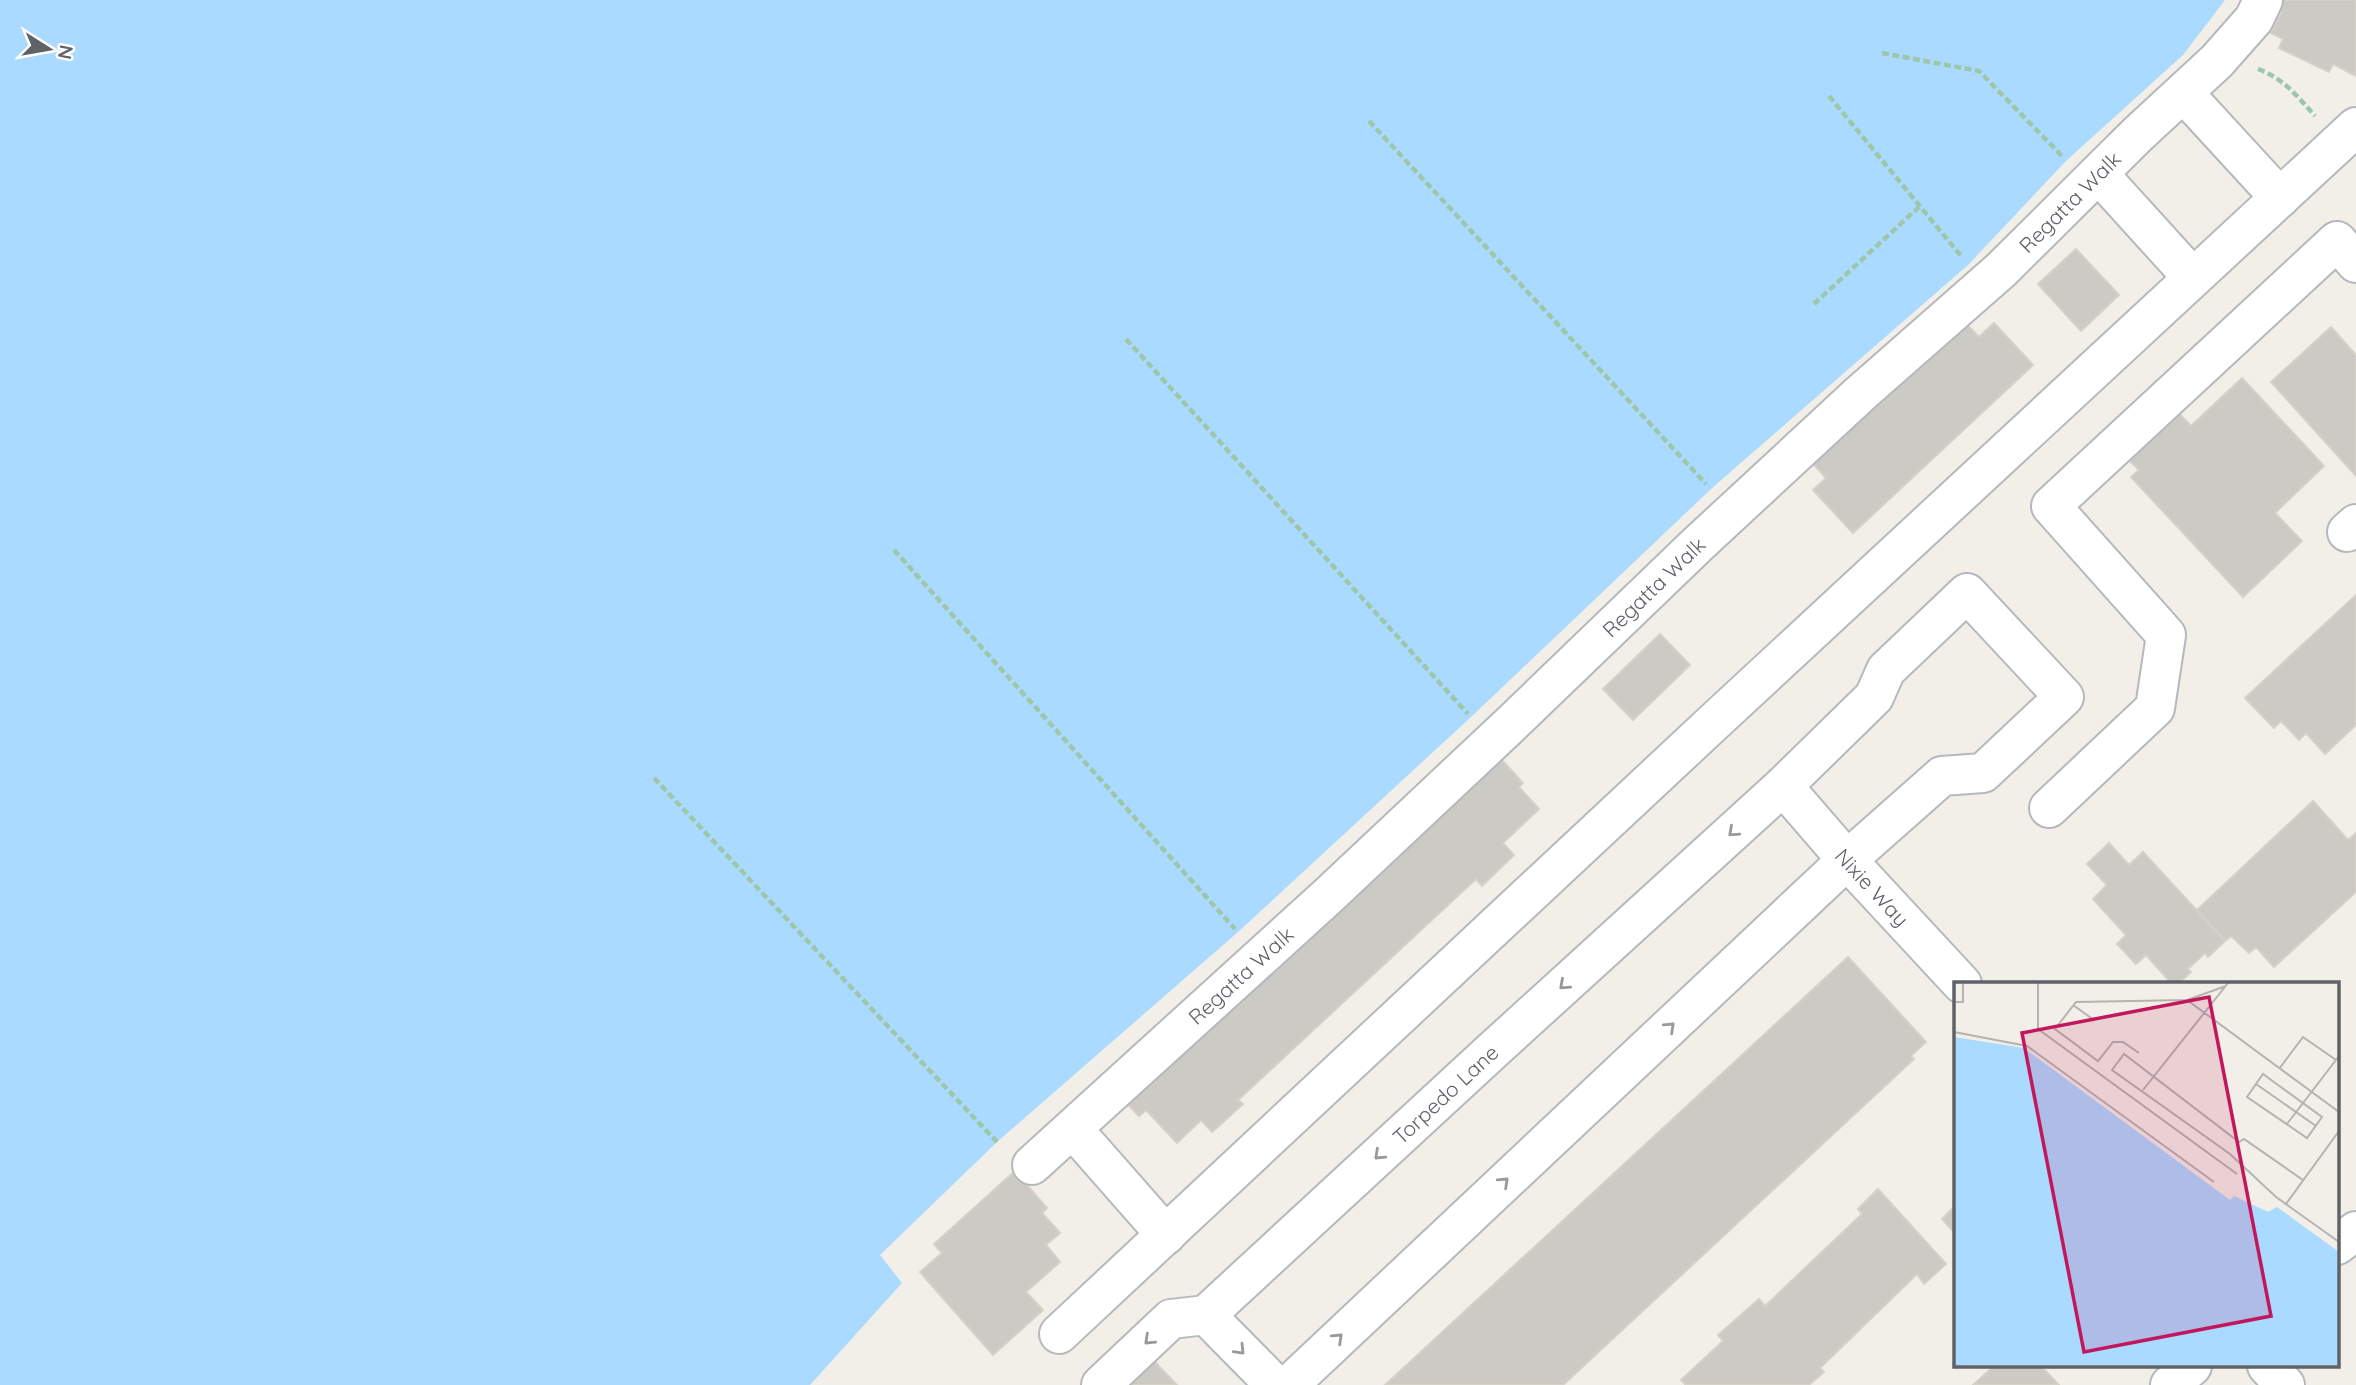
<svg xmlns="http://www.w3.org/2000/svg" width="2356" height="1385" font-family="Quicksand,sans-serif">
  <style>
    .water { fill: #aadaff }
    .building { fill: #cccac5; stroke: #d6d1c6; stroke-width: 2 }
    .lines { fill: none; stroke-linecap: round; stroke-linejoin: round }
    .minor-casing { stroke: #b5b8bc; stroke-width: 42 }
    .path { stroke: #9cc7a9; stroke-width: 4.5; stroke-dasharray: 7 3.5; stroke-linecap: butt }
    .minor { stroke: #fff; stroke-width: 38 }
    .oneway { stroke: #979a9d }
    .labels { text-anchor: middle; dominant-baseline: central; stroke-width: 6; stroke-linejoin: round; paint-order: stroke }
    .street-label { font-size: 21px; fill: #5f6368; stroke: #fff }
    .inset-road { fill: none; stroke: #b3b3b1; stroke-width: 2 }
    .view { fill: #c2185b; fill-opacity: 0.15; stroke: #c2185b; stroke-width: 3.5 }
    .inset-edge { fill: none; stroke: #5f6368; stroke-width: 3.5 }
  </style>
  <rect width="100%" height="100%" fill="#f1efe8"/>
  <!-- water -->
  <path class="water" d="M0 0H2225L2183 55 2066 161 1968 265 1711 489 1471 717 1238 932 997 1142 880 1255 902 1283 810 1385H0Z"/>
  <!-- building -->
  <path class="building" d="M2255 0H2356V76L2333 64 2329 72 2279 48 2283 39 2271 33 2282 12Z
    M2076 249 2119 295 2081 331 2038 284Z
    M1962 319 1979 337 1994 323 2033 365 1853 533 1813 490 1826 478 1810 460 1861 412 1865 416 1916 369Z
    M2331 327 2356 355V476L2271 382Z
    M2242 378 2324 466 2275 513 2302 541 2243 597 2131 477 2139 470 2124 455 2174 408 2191 426Z
    M2356 595V725L2325 754 2306 733 2299 740 2281 721 2274 728 2245 698Z
    M1660 634 1690 665 1633 720 1603 689Z
    M1490 754 1498 764 1502 760 1523 783 1519 787 1539 809 1503 843 1514 855 1482 886 1476 879 1238 1100 1243 1104 1212 1132 1201 1120 1177 1143 1146 1110 1139 1116 1122 1098Z
    M2313 801 2348 840 2356 833V892L2274 967 2256 947 2249 953 2231 936 2225 941 2197 910Z
    M2109 843 2129 865 2143 852 2225 941 2208 957 2205 953 2188 969 2191 972 2178 984H2172L2146 955 2136 964 2117 944 2126 935 2093 899 2107 885 2087 864Z
    M1848 957 1926 1042 1911 1056 1914 1059 1563 1385H1385Z
    M1015 1171 1047 1208 1042 1213 1060 1233 1046 1245 1060 1262 1026 1292 1043 1310 993 1355 920 1272 942 1253 934 1244Z
    M1878 1189 1946 1264 1924 1284 1917 1274 1820 1368 1824 1372 1809 1385H1686L1681 1380 1723 1341 1718 1335 1759 1299 1765 1306 1862 1214 1858 1209Z
    M1955 1206V1227L1952 1230 1942 1219Z
    M1154 1361 1177 1385H1128Z
    M1994 1366H2041L2059 1385H1973Z"/>
  <g class="lines">
    <defs>
      <g id="minor">
        <path d="M2190 100 2280 198"/>
        <path d="M2105 181 2193 278"/>
        <path d="M2347 532 2356 524"/>
        <path id="s1" d="M1783 786 1847 860 1962 984"/>
        <path d="M2049 808 2155 708 2166 635 2051 506 2337 241 2356 263"/>
        <path d="M1086 1144 1166 1235"/>
        <path id="s2" d="M1032 1165 1328 896 1512 723 1698 544 1861 393 2001 270 2138 134 2217 61 2254 19 2263 0"/>
        <path d="M2337 1245 2356 1231"/>
        <path d="M1206 1315 1275 1385"/>
        <path d="M1059 1334 1715 721 2356 127"/>
        <path d="M2267 1366 2285 1385"/>
        <path id="s3" d="M1101 1385 1171 1319 1206 1315 1492 1051 1783 786 1874 697 1886 670 1967 593 2064 697 1983 773 1942 776 1847 860 1289 1385"/>
        <path d="M2170 1385 2192 1366"/>
      </g>
    </defs>
    <!-- minor casing -->
    <use href="#minor" class="minor-casing"/>
    <!-- path -->
    <path class="path" d="M1882 53 1979 71 2063 157
      M2258 69C2283 78 2297 96 2315 116
      M1829 96 1961 256
      M1369 121 1706 484
      M1814 304 1920 206
      M1126 339 1468 714
      M894 550 1235 929
      M654 778 997 1142"/>
    <!-- minor -->
    <use href="#minor" class="minor"/>
  </g>
  <!-- one-way arrows -->
  <defs><path id="oneway-chevron" d="M-2-3.5L2.5 0L-2 3.5" fill="none" stroke-width="1.6" stroke-linecap="round" stroke-linejoin="round" transform="scale(1.75)"/></defs>
  <g class="oneway">
    <use href="#oneway-chevron" transform="translate(1733 832) rotate(138)"/>
    <use href="#oneway-chevron" transform="translate(1564 985) rotate(138)"/>
    <use href="#oneway-chevron" transform="translate(1670 1027) rotate(-43)"/>
    <use href="#oneway-chevron" transform="translate(1379 1155) rotate(137)"/>
    <use href="#oneway-chevron" transform="translate(1504 1182) rotate(-43)"/>
    <use href="#oneway-chevron" transform="translate(1338 1338) rotate(-43)"/>
    <use href="#oneway-chevron" transform="translate(1149 1340) rotate(137)"/>
    <use href="#oneway-chevron" transform="translate(1240 1350) rotate(46)"/>
  </g>
  <g class="labels">
    <!-- street labels -->
    <g class="street-label">
      <text stroke="none"><textPath href="#s2" startOffset="1416">Regatta Walk</textPath></text>
      <text stroke="none"><textPath href="#s2" startOffset="849">Regatta Walk</textPath></text>
      <text stroke="none"><textPath href="#s1" startOffset="135">Nixie Way</textPath></text>
      <text stroke="none"><textPath href="#s2" startOffset="282">Regatta Walk</textPath></text>
      <text stroke="none"><textPath href="#s3" startOffset="457">Torpedo Lane</textPath></text>
    </g>
  </g>
  <!-- overview -->
  <g transform="translate(1954 982)">
    <rect width="385" height="385" fill="#f1efe8"/>
    <path d="M0 55 70 66 276 218 280 214 314 230 323 225 385 270V384H0Z" fill="#aadaff"/>
    <path class="inset-road" d="M84 1V47L283 192M233 18 272 4M0 20H9V1M119 23 140 38M0 50 73 64 260 200M185 71 169 60H159L144 79 101 47 122 20 233 18 385 130M325 87 349 55 382 78M309 92 368 135 353 156 293 115ZM302 102 362 144M189 108 274 1M333 142 385 74M349 198 290 157 285 160 170 72 158 88 276 172 322 215 385 260M332 222 385 149"/>
    <path class="view" d="M255 15 317 334 130 370 68 51Z"/>
    <rect width="385" height="385" class="inset-edge"/>
  </g>
  <!-- north arrow -->
  <g transform="translate(49 49) rotate(101)" stroke="#ffffff" stroke-width="5" paint-order="stroke">
  <path d="M0-5L12 26L0 18L-12 26Z" fill="#5f6368"/>
  <text y="-10" font-size="19" font-weight="bold" text-anchor="middle" fill="#5f6368">N</text>
  </g>
</svg>
